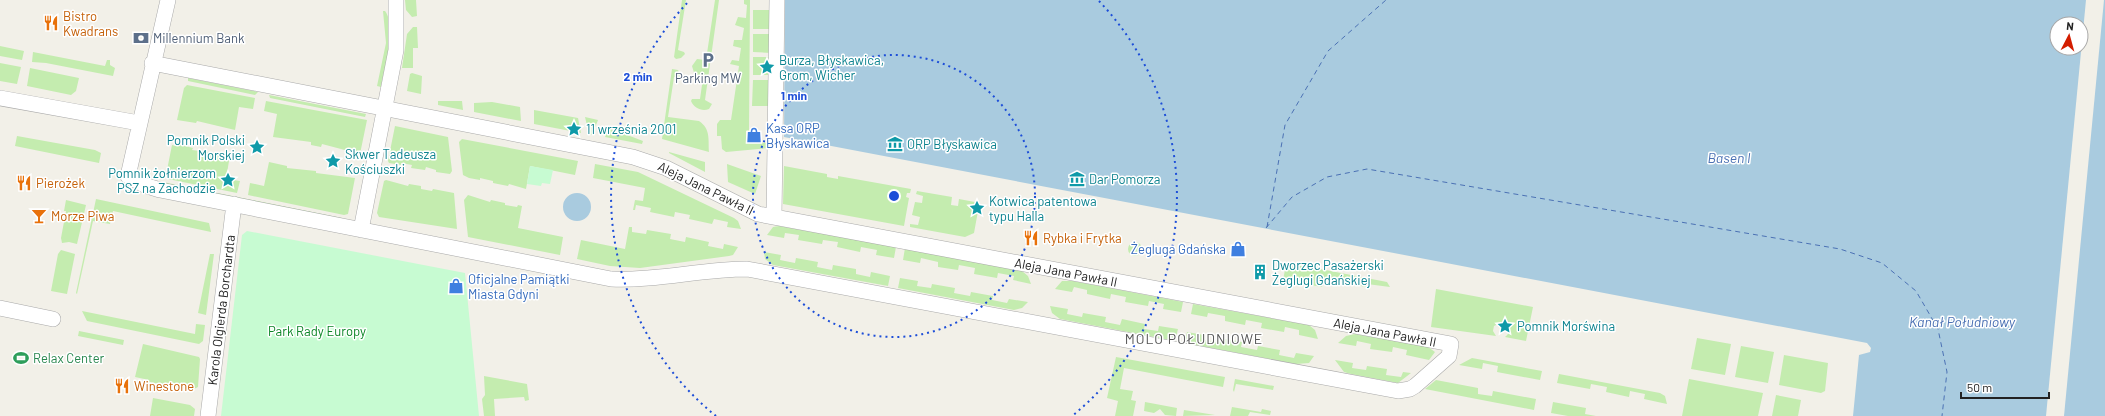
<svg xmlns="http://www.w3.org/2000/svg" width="2105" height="416" font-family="Barlow,sans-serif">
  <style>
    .grass { fill: #c4ecaf }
    .park { fill: #c7fbd2 }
    .water { fill: #a9cbdf; fill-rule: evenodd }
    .pier { fill: #f2f0e8 }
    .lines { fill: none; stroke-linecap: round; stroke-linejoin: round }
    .ferry { stroke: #4b71b4; stroke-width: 1; stroke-dasharray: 5 4; stroke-linecap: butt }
    .minor-casing { stroke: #a9a9a9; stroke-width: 16 }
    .minor { stroke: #fff; stroke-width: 15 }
    .ring { fill: none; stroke: #1d4ed8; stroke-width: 2; stroke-dasharray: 2 4 }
    .labels { text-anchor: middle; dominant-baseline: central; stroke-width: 3; stroke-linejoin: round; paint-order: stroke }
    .food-label { font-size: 13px; fill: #c56008; stroke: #fff; text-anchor: start }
    .service-label { font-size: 13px; fill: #4e5e75; stroke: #fff; text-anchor: start }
    .culture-label { font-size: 13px; fill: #0d838f; stroke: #fff; text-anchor: start }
    .shop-label { font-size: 13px; fill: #366cbe; stroke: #fff; text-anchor: start }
    .street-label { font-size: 13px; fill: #222; stroke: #fff }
    .park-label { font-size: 13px; fill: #0b8526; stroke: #fff }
    .leisure-label { font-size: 13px; fill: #27864d; stroke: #fff; text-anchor: start }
    .water-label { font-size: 14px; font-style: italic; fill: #4b71b4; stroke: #fff }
    .neighbourhood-label { font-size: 14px; letter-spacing: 1px; fill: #555; stroke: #fff }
    .centre { fill: #1d4ed8; stroke: #fff; stroke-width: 2 }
    .ring-label { font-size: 12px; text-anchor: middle; font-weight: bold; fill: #1d4ed8; stroke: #fff; stroke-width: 3; stroke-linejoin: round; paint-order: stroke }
  </style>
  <rect width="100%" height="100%" fill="#f2f0e8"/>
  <!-- grass -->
  <path class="grass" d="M405 0H416L417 16 412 17 406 10Z
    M682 0H686L678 50 684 52 685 54 681 58 676 59 674 57Z
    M715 0H719L705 100 712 104 709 109C702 112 694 108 691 101L692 99H700L703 78 695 76 692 66 697 59 706 60Z
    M744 0H750L749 131H746V141L768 143V148L726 152 722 149 721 136H717V124L720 120H731L739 66 730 64 732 60 739 61 741 48 733 46 734 40H742L744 28 735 25 738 17 746 18 747 5 744 4Z
    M753 10H771V29H753Z
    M383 11H385C397 26 384 69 381 87L377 86 386 43Z
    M413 27H417L418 48H413V68H402L407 34Z
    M753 34H771V53L753 52Z
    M0 46 24 51 22 60 0 56Z
    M33 52 105 66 107 60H110V65L115 68 113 76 46 63 32 62Z
    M753 57H771L770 75H753Z
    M0 63 21 67 17 84 0 81Z
    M30 68 79 78 76 91 71 95 27 86Z
    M672 69 678 70 681 77H674L668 117 699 121C711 129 708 140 709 152L662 139Z
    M412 73 422 76 421 94 407 91 410 74Z
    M188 78 258 92 255 95 188 81Z
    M753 80H770V106H752Z
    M187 85 255 98 253 109 239 107 235 130 197 121 196 123 177 120 184 88Z
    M269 95 366 114 365 117 270 98Z
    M266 101 367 120 360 154 322 144 321 147 311 145V142L273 137 277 114 264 111Z
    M438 101H462L463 110 438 105Z
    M492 102 520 107 521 121 474 112V103Z
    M534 110 578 118 581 133 534 124Z
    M585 117 598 120 592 135 589 134Z
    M395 126 448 137 452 171 450 174 436 172V170L426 167 425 170 411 168 412 165 401 163V165L389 163 388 161Z
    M609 128 643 141 642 144 605 137Z
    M17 136 95 150 101 153 99 163 15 146Z
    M462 139 578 161 575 175 530 166 526 189 509 184 508 186 493 183V181L480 178V180L469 178 463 175 459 142Z
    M177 144 193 148 192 150 230 155 226 179 240 181 237 193 168 179 166 175 172 145 176 146Z
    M669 152 705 162V172L669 153Z
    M269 162 287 166V168L316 171V173L355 178 348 214 344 215 248 195 250 183 264 186Z
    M595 164 638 172 734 218 738 221 741 229 727 227 728 222 714 219 712 224 689 219 690 215 675 212 674 217 650 212 651 208 636 205 635 210H633L635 200 643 201 645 188 593 178Z
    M727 164 761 176 755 194 728 182Z
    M784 166 827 174V177L838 179V176L911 189 910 193H907L906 197 909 198 904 226 783 204Z
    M386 180 408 186 409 184 421 186V189L432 191 433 189 454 193 457 229 379 217 377 213 384 181Z
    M163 182 342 218 341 221 162 183Z
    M917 191 952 197 951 205 958 206 959 199 980 203 979 205H973L972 210 978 211 974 233 965 237 910 227V224L918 225 920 217 912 215 915 202 922 203 923 196 916 194Z
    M468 195 490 202 491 200 505 203V205L517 207 518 205 522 206 518 228 563 237 560 255 468 237 464 200Z
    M96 199 209 223 211 232 113 211 110 224 93 221 77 294 76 293Z
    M66 200 86 205 77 244 69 242 62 243 61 238 66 211H64Z
    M779 226 896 247 894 258 876 255 877 250 861 247 860 252 837 247 838 242 823 240 822 244 798 240 799 235 785 233 784 238 767 235 773 227Z
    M629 227H632V232L646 234 647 230 671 234 670 239 685 242 686 237 709 242 708 246 723 249 724 244 738 247 733 255 729 256 640 268 610 266 577 259 581 240 625 249Z
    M1128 249a7 7 0 1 1 14 0a7 7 0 1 1-14 0Z
    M905 248 1022 271 1028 276 1031 284 1013 280 1014 276 998 273 997 278 974 274 975 268 959 265 958 270 938 267V262L921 258 920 263 903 260Z
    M61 250 75 254 67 294 51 291 58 254Z
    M764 252 781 255 780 260 795 263 796 258 818 262 817 267 832 270 833 265 856 269V274L870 277 871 272 890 276 888 286 773 265 765 259Z
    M210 254H214L206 315 198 313Z
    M1286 265 1305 266 1387 282 1390 287 1367 284 1366 287 1324 279 1322 287 1283 280Z
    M900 278 918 281 917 286 931 288 932 284 955 288 954 293 970 296 971 292 993 296 992 300 1007 303 1009 299 1028 302 1022 308 1014 310 898 288Z
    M1062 281H1073L1183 302 1181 312 1163 309 1164 304 1149 301 1148 306 1125 302 1126 297 1111 294 1110 299 1087 294V290L1074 287 1072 292 1055 289Z
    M1436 289 1533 307 1526 341 1505 337C1512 332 1510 324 1502 322L1494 326 1493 331 1496 336 1431 327Z
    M1193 304 1309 325 1315 330 1318 339 1299 335V330L1285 327 1284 332 1261 328 1262 323 1246 320 1245 325 1225 321V316L1208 313 1207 317 1191 314Z
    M1050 306 1068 309 1067 314 1082 317 1083 313 1106 317 1105 322 1120 325 1122 319 1145 324 1144 329 1158 331 1159 326 1178 329 1175 341 1060 319 1052 313Z
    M82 311 195 334 196 324 205 325 203 341 199 344 87 321Z
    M79 331 124 340 123 345 78 336Z
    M1187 332 1204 335V340L1218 343 1220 338 1242 342 1241 347 1257 350 1258 346 1280 350 1279 355 1294 358 1296 353 1314 356 1309 363 1296 364 1185 343Z
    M1355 334 1428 347 1435 352 1429 360 1406 355 1407 350 1393 347 1392 352 1370 349 1371 344 1357 341 1356 346 1338 343 1346 336Z
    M1697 338 1731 344 1725 375 1691 369Z
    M143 344 199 357 200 359 198 387 192 390 149 382V380L135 377Z
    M1741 346 1774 352 1768 383 1735 377Z
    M1784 355 1828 363 1825 391 1821 393 1779 385Z
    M1116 357 1225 377 1223 387 1124 368 1120 389 1133 391 1131 400 1136 401 1133 416H1115L1118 401 1107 398Z
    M1472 358 1542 371 1540 380 1497 372 1498 366 1483 363 1482 369 1459 365Z
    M1335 360 1353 363 1352 368 1366 370 1367 366 1387 369 1386 375 1401 377 1403 372 1411 373 1398 383 1351 374 1344 372Z
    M1559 374 1660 393 1665 396 1667 404 1644 399 1645 394 1630 391 1629 397 1606 392 1607 387 1591 384 1590 389 1557 383Z
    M484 376 527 384 529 400 525 401 524 397 494 399 495 416H484L482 399 485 395Z
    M1235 379 1274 386 1273 390 1236 384 1234 392 1233 390Z
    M1689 379 1763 393 1758 416H1682Z
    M1436 380 1478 388V394L1492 396 1493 391 1536 399 1534 410 1425 389Z
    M1776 395 1801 400 1798 416H1772Z
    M153 398 190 405 195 409 194 416H150Z
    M1145 402 1177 408 1176 416 1165 415 1160 409 1154 413 1144 411Z
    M1553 402 1586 408 1585 414 1596 416H1568L1551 413Z
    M1232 407 1261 412 1262 409 1271 411 1270 415 1250 412 1248 416H1230Z
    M1184 410 1215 415 1183 416Z"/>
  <!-- park -->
  <path class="park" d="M530 166 553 170 550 184 542 183 541 186 527 184Z
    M247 231 465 273 479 416H221L242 235Z"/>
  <!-- water -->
  <path class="water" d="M785 0H2105V416H1853L1859 355 1870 352 1871 348 1867 343 784 137ZM2057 24H2081V48H2057Z
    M563 207a14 14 0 1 1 28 0a14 14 0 1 1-28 0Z"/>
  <!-- pier -->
  <path class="pier" d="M2086 0H2104L2064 416H2046Z"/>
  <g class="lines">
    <!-- ferry -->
    <path class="ferry" d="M1267 227 1285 125 1328 51 1386 0
      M1266 228 1292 197 1327 177 1367 169 1840 249 1882 263 1916 291 1938 329 1947 372 1942 416"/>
    <defs>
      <path id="minor" d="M152 63 633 157 666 168 758 214 1451 344 1449 356 1415 386 1410 389 1398 391 747 269C702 269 657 281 611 279L160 190 144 185 128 176 168 0
        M0 98 139 123
        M774 217 777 0
        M361 230 396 50V0
        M0 308 53 319
        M208 416 234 204"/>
    </defs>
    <!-- minor casing -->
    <use href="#minor" class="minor-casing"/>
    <!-- minor -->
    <use href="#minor" class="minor"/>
  </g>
  <!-- distance rings -->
  <g class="ring">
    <circle cx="894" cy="196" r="141"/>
    <path d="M716 416A283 283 0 0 1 689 1M1099 1A283 283 0 0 1 1072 416"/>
  </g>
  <!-- icons -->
  <defs>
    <symbol id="restaurant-bare" viewBox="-9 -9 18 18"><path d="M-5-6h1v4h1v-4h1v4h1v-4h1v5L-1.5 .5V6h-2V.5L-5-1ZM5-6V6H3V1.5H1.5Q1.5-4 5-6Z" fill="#e8710a" stroke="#fff" stroke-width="2.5" paint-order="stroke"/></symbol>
    <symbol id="bank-bare" viewBox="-9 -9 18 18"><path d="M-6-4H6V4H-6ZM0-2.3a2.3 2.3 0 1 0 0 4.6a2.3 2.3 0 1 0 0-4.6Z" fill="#5c6f8a" stroke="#fff" stroke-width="2.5" paint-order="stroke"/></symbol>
    <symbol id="parking-bare" viewBox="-9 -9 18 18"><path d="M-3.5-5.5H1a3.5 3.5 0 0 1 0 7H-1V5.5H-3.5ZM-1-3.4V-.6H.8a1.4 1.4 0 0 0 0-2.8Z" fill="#5c6f8a" stroke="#fff" stroke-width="2.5" paint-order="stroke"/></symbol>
    <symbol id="sight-bare" viewBox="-9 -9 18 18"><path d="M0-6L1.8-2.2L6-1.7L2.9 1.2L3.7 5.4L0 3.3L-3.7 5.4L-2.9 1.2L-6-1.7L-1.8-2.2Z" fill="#0f9aa8" stroke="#fff" stroke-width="2.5" paint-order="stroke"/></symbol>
    <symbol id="shop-bare" viewBox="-9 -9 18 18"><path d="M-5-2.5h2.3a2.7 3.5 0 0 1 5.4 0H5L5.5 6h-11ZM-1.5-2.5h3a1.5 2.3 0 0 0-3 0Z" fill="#3f7fe0" stroke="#fff" stroke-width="2.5" paint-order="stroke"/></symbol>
    <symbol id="museum-bare" viewBox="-9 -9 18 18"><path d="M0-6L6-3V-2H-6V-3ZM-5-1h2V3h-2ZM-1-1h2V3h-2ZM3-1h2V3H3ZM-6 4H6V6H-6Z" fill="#0f9aa8" stroke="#fff" stroke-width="2.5" paint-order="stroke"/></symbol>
    <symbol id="bar-bare" viewBox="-9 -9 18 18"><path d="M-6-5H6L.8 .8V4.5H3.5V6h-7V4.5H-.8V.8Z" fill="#e8710a" stroke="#fff" stroke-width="2.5" paint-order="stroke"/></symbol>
    <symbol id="building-bare" viewBox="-9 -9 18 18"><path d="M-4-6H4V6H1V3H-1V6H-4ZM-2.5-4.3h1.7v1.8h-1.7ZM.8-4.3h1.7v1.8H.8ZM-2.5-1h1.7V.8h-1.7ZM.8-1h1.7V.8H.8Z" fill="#0f9aa8" stroke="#fff" stroke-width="2.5" paint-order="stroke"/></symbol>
    <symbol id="stadium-bare" viewBox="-9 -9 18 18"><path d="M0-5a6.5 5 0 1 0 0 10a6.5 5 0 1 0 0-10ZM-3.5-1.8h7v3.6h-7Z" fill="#2e9e5b" stroke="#fff" stroke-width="2.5" paint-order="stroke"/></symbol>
  </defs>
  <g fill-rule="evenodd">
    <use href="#restaurant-bare" x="40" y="12" width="22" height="22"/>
    <use href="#bank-bare" x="130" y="27" width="22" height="22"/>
    <use href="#parking-bare" x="697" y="49" width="22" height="22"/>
    <use href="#sight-bare" x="756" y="56" width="22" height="22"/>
    <use href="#sight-bare" x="563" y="118" width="22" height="22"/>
    <use href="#shop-bare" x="743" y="124" width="22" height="22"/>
    <use href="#museum-bare" x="884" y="133" width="22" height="22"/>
    <use href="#sight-bare" x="246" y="136" width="22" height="22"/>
    <use href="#sight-bare" x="322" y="150" width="22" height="22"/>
    <use href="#museum-bare" x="1066" y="168" width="22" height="22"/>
    <use href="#sight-bare" x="217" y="169" width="22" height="22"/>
    <use href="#restaurant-bare" x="13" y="172" width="22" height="22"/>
    <use href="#sight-bare" x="966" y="197" width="22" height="22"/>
    <use href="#bar-bare" x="28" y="205" width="22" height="22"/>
    <use href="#restaurant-bare" x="1020" y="227" width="22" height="22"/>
    <use href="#shop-bare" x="1227" y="238" width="22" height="22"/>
    <use href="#building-bare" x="1249" y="261" width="22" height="22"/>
    <use href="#shop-bare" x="445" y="275" width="22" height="22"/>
    <use href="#sight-bare" x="1494" y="315" width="22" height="22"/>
    <use href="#stadium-bare" x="10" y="347" width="22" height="22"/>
    <use href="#restaurant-bare" x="111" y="375" width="22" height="22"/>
  </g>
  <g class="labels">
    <!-- food labels -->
    <g class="food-label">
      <text x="63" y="16">Bistro<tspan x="63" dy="15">Kwadrans</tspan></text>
      <text x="36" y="183">Pierożek</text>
      <text x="51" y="216">Morze Piwa</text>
      <text x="1043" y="238">Rybka i Frytka</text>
      <text x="134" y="386">Winestone</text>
    </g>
    <!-- service labels -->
    <g class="service-label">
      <text x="153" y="38">Millennium Bank</text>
      <text x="708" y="78" text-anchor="middle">Parking MW</text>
    </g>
    <!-- culture labels -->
    <g class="culture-label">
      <text x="779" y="60">Burza, Błyskawica,<tspan x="779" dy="15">Grom, Wicher</tspan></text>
      <text x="586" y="129">11 września 2001</text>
      <text x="245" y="140" text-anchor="end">Pomnik Polski<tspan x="245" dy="15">Morskiej</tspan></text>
      <text x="907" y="144">ORP Błyskawica</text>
      <text x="345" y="154">Skwer Tadeusza<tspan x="345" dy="15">Kościuszki</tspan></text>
      <text x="216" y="173" text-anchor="end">Pomnik żołnierzom<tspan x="216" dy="15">PSZ na Zachodzie</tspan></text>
      <text x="1089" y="179">Dar Pomorza</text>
      <text x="989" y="201">Kotwica patentowa<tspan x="989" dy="15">typu Halla</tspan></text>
      <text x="1272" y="265">Dworzec Pasażerski<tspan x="1272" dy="15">Żeglugi Gdańskiej</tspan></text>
      <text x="1517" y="326">Pomnik Morświna</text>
    </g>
    <!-- shop labels -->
    <g class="shop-label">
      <text x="766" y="128">Kasa ORP<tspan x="766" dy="15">Błyskawica</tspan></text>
      <text x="1226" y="249" text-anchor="end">Żegluga Gdańska</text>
      <text x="468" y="279">Oficjalne Pamiątki<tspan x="468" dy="15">Miasta Gdyni</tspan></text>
    </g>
    <!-- street labels -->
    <g class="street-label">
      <text transform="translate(706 188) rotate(26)">Aleja Jana Pawła II</text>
      <text transform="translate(1066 272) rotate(11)">Aleja Jana Pawła II</text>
      <text transform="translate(221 310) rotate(-83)">Karola Olgierda Borchardta</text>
      <text transform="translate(1385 332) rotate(11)">Aleja Jana Pawła II</text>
    </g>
    <!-- park labels -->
    <g class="park-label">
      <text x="317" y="331">Park Rady Europy</text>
    </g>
    <!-- leisure labels -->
    <g class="leisure-label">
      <text x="33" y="358">Relax Center</text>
    </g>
    <!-- water labels -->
    <g class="water-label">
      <text x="1729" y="157">Basen I</text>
      <text x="1962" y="321">Kanał Południowy</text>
    </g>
    <!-- neighbourhood labels -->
    <g class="neighbourhood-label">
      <text x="1194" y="338">MOLO POŁUDNIOWE</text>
    </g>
  </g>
  <circle cx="894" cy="196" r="6" class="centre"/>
  <g class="ring-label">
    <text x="638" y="81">2 min</text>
    <text x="794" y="100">1 min</text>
  </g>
  <!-- north arrow -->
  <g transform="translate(2069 36) rotate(6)"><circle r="19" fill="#ffffff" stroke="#a7a7a7"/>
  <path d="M0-3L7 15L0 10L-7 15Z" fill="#d31d00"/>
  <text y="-6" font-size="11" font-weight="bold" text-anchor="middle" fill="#222222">N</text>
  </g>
  <!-- scale -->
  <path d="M1961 392v6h88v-6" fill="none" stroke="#222222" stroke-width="2"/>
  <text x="1967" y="392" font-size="12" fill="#222222" stroke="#ffffff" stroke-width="3" paint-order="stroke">50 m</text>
</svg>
